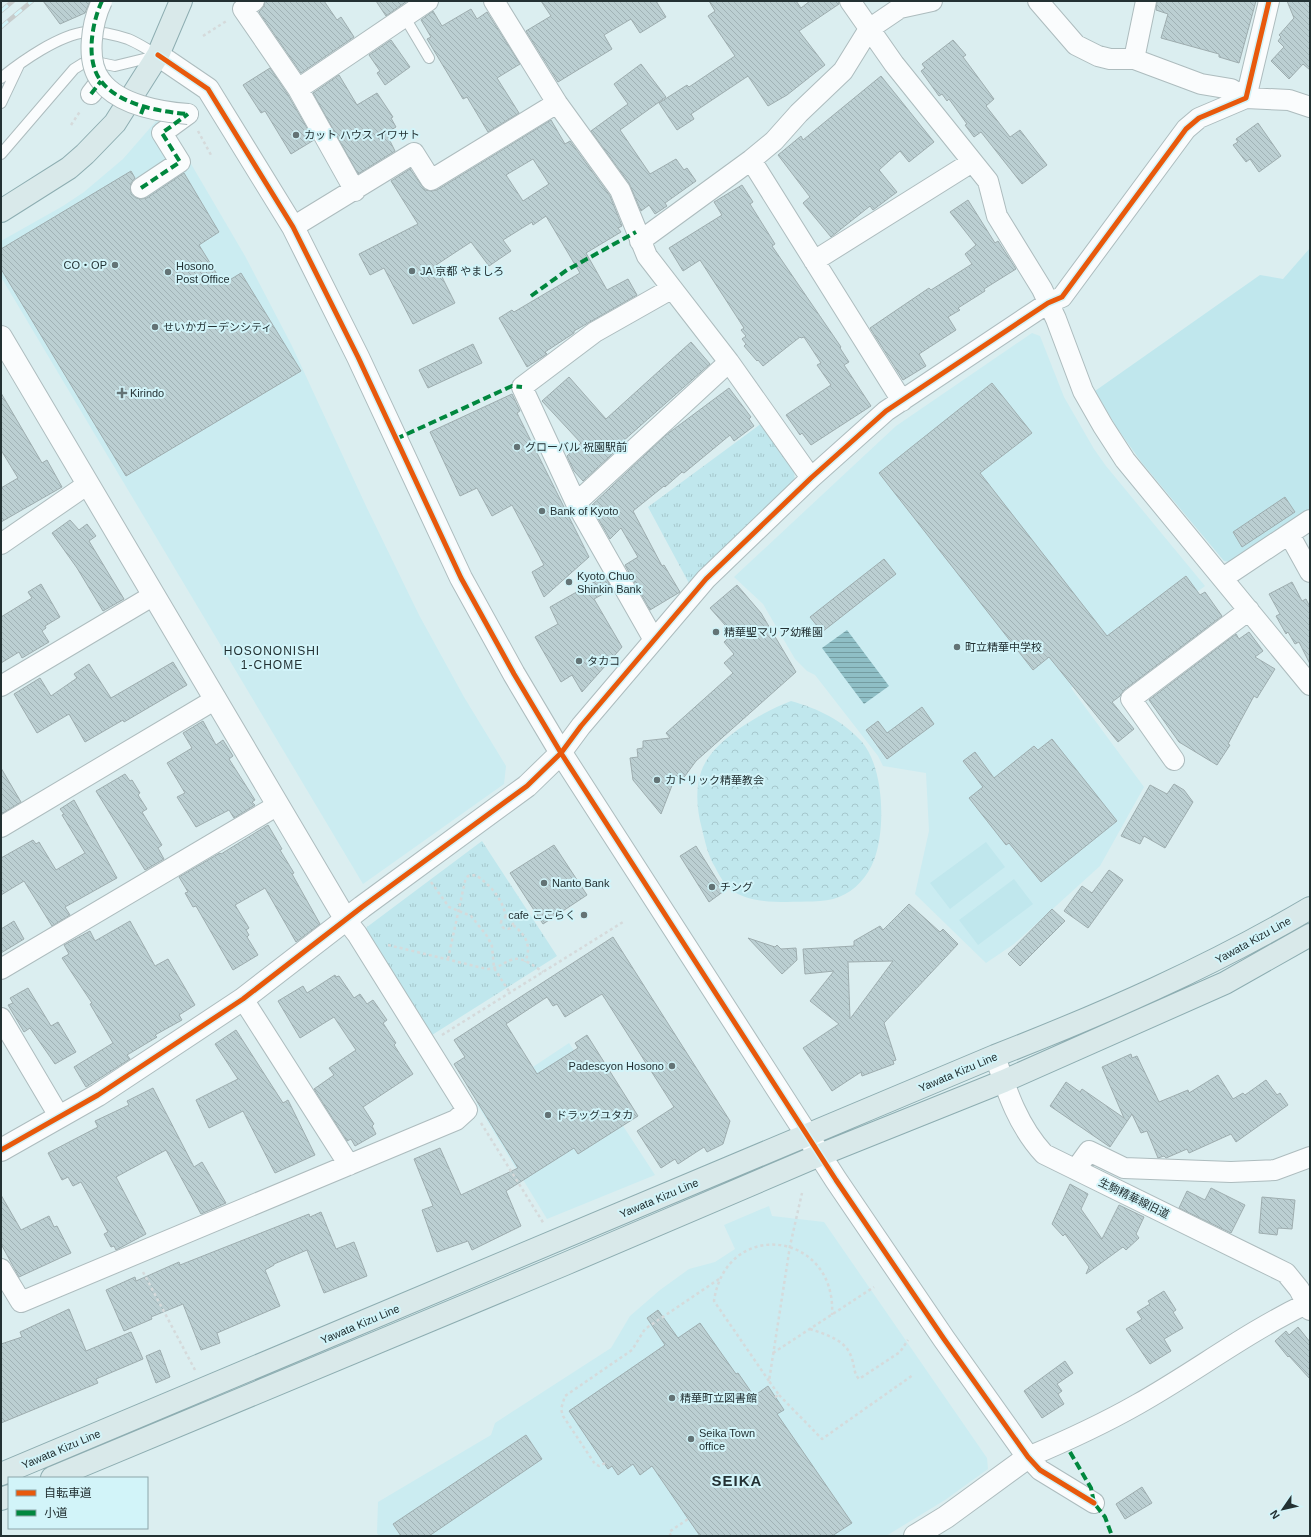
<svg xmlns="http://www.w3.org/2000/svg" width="1311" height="1537" font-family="Helvetica,'Noto Sans JP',sans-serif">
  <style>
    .built { fill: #cbecf1 }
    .forest { fill: url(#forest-crowns) }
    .park { fill: url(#park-tufts) }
    .pitch { fill: #c0e7ed }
    .water { fill: url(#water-rules) }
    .building { fill: url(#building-back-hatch); stroke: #9eadaf; fill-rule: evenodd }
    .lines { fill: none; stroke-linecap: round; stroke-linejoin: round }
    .lane-casing { stroke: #adbcbe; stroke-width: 12 }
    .street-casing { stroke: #adbcbe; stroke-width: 22 }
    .secondary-casing { stroke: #adbcbe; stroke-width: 24 }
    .primary-casing { stroke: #8dadb1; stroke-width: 24 }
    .path { stroke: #d5dadb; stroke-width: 2.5; stroke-dasharray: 3 3; stroke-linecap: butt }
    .lane { stroke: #fafcfd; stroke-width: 10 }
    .street { stroke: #fafcfd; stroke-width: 20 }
    .secondary { stroke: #fafcfd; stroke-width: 22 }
    .primary { stroke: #d9e9ea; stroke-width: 22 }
    .rail-casing { stroke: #c7cccc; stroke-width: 4.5 }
    .rail { stroke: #d2f4f9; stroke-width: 3; stroke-dasharray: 9; stroke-linecap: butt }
    .street-bridge-casing { stroke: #adbcbe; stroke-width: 22; stroke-linecap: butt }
    .street-bridge { stroke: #fafcfd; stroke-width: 20 }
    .quiet { stroke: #00873e; stroke-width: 4; stroke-dasharray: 8 4; stroke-linecap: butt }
    .cycleway-casing { stroke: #d2f4f9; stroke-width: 8 }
    .cycleway { stroke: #e8590c; stroke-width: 5 }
    .poi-dot { fill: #637375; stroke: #d2f4f9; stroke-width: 1.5 }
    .labels { text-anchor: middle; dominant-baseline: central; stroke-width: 4; stroke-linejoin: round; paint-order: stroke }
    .poi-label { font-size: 11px; fill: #233133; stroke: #d2f4f9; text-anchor: start }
    .street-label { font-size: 11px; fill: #233133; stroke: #d2f4f9 }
    .neighbourhood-label { font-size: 12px; letter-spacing: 1px; fill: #233133; stroke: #d2f4f9 }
    .district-label { font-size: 15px; font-weight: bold; letter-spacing: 1px; fill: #233133; stroke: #d2f4f9 }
  </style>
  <defs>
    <pattern id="forest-crowns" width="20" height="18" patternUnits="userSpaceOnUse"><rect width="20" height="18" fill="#c0e7ed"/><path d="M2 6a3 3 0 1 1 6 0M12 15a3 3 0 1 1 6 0" fill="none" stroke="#a5c7cc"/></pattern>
    <pattern id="park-tufts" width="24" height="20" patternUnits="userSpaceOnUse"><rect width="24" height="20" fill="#c0e7ed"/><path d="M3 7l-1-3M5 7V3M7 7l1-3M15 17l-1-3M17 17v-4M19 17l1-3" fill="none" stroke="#a5c7cc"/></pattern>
    <pattern id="water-rules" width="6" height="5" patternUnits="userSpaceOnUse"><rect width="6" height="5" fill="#8fbfc6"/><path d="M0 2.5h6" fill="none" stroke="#749ca1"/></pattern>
    <pattern id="building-back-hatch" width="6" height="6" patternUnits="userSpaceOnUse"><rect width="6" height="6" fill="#bbcfd2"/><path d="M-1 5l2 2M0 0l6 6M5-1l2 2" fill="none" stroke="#a0b2b5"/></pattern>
  </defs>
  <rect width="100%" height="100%" fill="#dbeef0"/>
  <!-- built -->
  <path class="built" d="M163 116 245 256 292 346 366 506 419 615 464 697 506 766 504 784 363 884 1 277V241L63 206 84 192 123 159 157 120Z
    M1032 333 1040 336 1064 397 1094 449 1106 466 1205 586 1071 688 1144 787 1100 866 1014 944 986 963 915 894 929 831 926 773 883 766 878 756 815 675 807 671 795 659 763 604 734 577 896 426Z
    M569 1043 655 1175 547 1219 477 1104Z
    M769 1206 772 1216 824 1222 987 1458 988 1469 945 1500 886 1536H379L377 1533 378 1502 491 1435 495 1423 611 1348 630 1316 660 1290 689 1269 715 1262 735 1249 724 1225Z"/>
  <!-- forest -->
  <path class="forest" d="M791 701C819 709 842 720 862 742 884 768 886 829 874 860 868 876 855 891 839 897 824 903 803 901 787 902 766 902 741 901 726 885 722 880 718 873 715 867 708 856 705 841 702 829 697 810 695 791 701 772 711 741 762 712 791 701Z"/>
  <!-- park -->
  <path class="park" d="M762 423 794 468 795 483 690 585 648 507Z
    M482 841 557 956 432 1035 365 930 367 927Z"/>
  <!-- pitch -->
  <path class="pitch" d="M1310 248V511L1230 562 1224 561 1142 463 1117 428 1095 391 1260 275 1283 279Z
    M986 842 1005 867 950 909 930 883Z
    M1014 879 1033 904 978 945 959 920Z"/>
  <!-- water -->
  <path class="water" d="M847 630 889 686 864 704 822 648Z"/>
  <!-- building -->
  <path class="building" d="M43 1H90L85 13 60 24Z
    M265 1H324L337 20 341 17 354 37 301 73 259 12 264 6Z
    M376 1H407L386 16Z
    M541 1H656L666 17 640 33 631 19 604 35 612 49 558 82 526 31 551 16Z
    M709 1H796L801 8 810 1H839V4L799 31 825 65 787 95 768 106 748 76 691 114 694 119 677 130 659 103 687 85 689 87 735 56 708 16 715 11Z
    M1157 1H1256L1239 63 1219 57V54L1161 38 1168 14 1156 10Z
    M1287 1H1310V70L1303 64 1289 79 1271 61 1284 47 1278 41 1281 37 1279 35 1294 18Z
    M471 9 477 19 487 12 520 64 497 78 519 113 488 132 467 97 463 99 427 39 431 37 421 20 433 11 442 26Z
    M391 40 410 67 385 85 377 73 380 71 369 55Z
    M953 40 966 55 963 57 994 99 986 106 1010 137 1020 130 1047 165 1022 184 981 132 974 137 965 125 967 124 949 99 947 101 942 94 939 96 921 71 925 68 922 64Z
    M641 64 666 97 620 130 650 174 676 159 684 170 687 168 696 181 665 203 667 206 655 214 649 205 641 211 629 183 591 131 628 104 614 84Z
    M270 68 288 95 314 140 291 154 265 111 261 113 243 85Z
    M339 75 357 105 377 93 393 117 391 118 396 127 386 133 395 151 358 174 313 93Z
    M881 76 934 142 909 162 900 151 879 170 897 192 873 210 870 206 831 237 803 203 810 197 778 155 801 136 803 140Z
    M551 120 565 144 570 141 610 196 622 226 618 228 621 232 586 253 607 290 628 279 637 295 574 331V333L545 352 547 354 527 367 499 318 512 310 514 312 580 273 546 216 533 225 532 222 503 240 511 251 489 266 471 242 436 265 455 303 413 324 384 268 370 275 359 254 418 224 391 181 410 169 425 190 431 191 437 190ZM533 159 549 184 523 201 506 175Z
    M1258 123 1281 156 1259 172 1250 159 1246 162 1233 145 1238 142 1236 139Z
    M131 171 135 178 131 183V194L136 198 141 199 147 198 184 173 219 232 199 245 223 284 241 273 301 371 126 476 1 269V249Z
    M742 185 753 202 750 204 775 244 772 246 841 347 840 348 849 362 844 365 871 406 811 445 802 433 800 435 786 415 831 385 817 365 821 363 804 337 801 338 800 337 763 366 758 360 757 361 744 346 746 344 742 339 746 336 741 330 744 328 700 260 683 271 669 248 722 215 714 202Z
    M968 200 995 243 998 241 1016 269 984 289 985 291 958 308 960 310 948 317 956 330 919 354 926 366 903 380 870 328 929 288 931 290 972 264 965 254 976 245 950 212Z
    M691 342 710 364 622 442 623 444 583 481 574 471 567 456 581 443 542 401 569 377 606 419Z
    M473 344 482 363 428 388 419 370Z
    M992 383 1032 433 980 473 1107 636 1186 576 1200 595 1205 592 1222 616 1124 690 1120 696 1112 702 1134 729 1118 742 1049 657 1033 670 879 473Z
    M729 388 751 417 749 419 754 426 734 441 730 435 684 473 682 472 665 487 664 486 633 511 662 566 664 565 680 592 650 610 625 565 638 557 621 528 610 539 591 506 666 435Z
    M1 393 42 463 47 460 62 487 1 522V488L18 478 1 450Z
    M512 394 520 411 517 413 589 557 544 597 532 572 544 565 512 505 492 516 477 488 460 496 430 432Z
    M1285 497 1295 512 1242 547 1233 532Z
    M70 520 79 530 87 524 96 536 89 541 124 599 103 611 77 568 52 533Z
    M884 559 896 574 822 632 810 617Z
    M605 576 612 589 594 599 622 647 582 692 572 675 561 682 535 637 558 624 550 607Z
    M1292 582 1302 601 1306 599 1310 607V664L1299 642 1295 644 1288 632 1286 634 1276 616 1280 614 1269 594Z
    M41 584 60 617 45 626 46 628 42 631 49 642 22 658 19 652 1 663V617L32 598 28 592Z
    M737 585 761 613 796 672 696 761 682 780 676 775 661 814 633 780 630 758 638 757 637 749 643 748V741L670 738 666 733 733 673 724 663 734 654 724 642 733 634 710 608Z
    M1249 632 1263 651 1255 657 1275 669 1257 698 1254 696 1228 744 1230 745 1217 765 1179 742 1149 700 1236 634 1239 639Z
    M173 662 187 685 124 722 123 720 85 742 69 714 37 733 14 694 40 678 51 696 77 678 74 674 89 664 111 698Z
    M922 707 934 724 887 759 866 730 878 721 887 733Z
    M203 721 216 745 223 740 233 756 229 759 255 800 252 802 255 805 234 818 229 810 196 827 177 797 185 793 167 763 192 748 183 733Z
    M1052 739 1117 821 1041 882 1009 843 1006 845 969 798 983 787 963 761 975 752 994 778 1034 746 1038 750Z
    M1 768 21 802 1 814Z
    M125 774 130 781 132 780 140 793 138 795 147 809 142 812 162 845 158 848 164 859 145 870 96 791Z
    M1174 784 1184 790 1193 802 1165 848 1144 836 1140 844 1121 836 1150 785 1167 794Z
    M74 800 117 878 65 907 70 915 52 926 24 881 1 895V858L33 840 36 844 39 842 56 870 85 853 62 815 64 814 60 809Z
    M268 825 282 849 280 850 294 873 292 874 320 924 296 942 265 888 235 905 249 928 246 930 249 935 247 937 258 955 233 970 196 906 193 907 185 893 188 892 179 877 220 853 221 854Z
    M554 845 587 895 543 924 510 873Z
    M696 846 724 891 709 902 680 856Z
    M1109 870 1123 880 1088 928 1064 911 1082 886 1092 893Z
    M909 904 940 932 943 929 958 944 884 1023 896 1060 893 1061 894 1064 862 1076 861 1072 832 1091 803 1048 839 1024 810 1001 834 971 805 974 803 949 854 946V941L880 926 883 930ZM893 961 850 1019 848 962Z
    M1052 909 1065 921 1020 966 1008 954Z
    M14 921 24 939 1 953V929Z
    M130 921 155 966 168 959 195 1005 179 1015 182 1020 155 1035 157 1037 127 1055 130 1059 86 1087 74 1067 113 1043 90 1004 92 1003 62 958 69 954 64 945 90 931 95 941Z
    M613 937 730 1121 723 1144 707 1152 704 1147 678 1164 675 1159 661 1168 637 1131 674 1107 602 994 565 1017 557 1004 553 1006 547 997 506 1024 537 1074 578 1048 575 1043 587 1035 638 1116 578 1154 574 1148 506 1191 521 1226 472 1250 468 1241 437 1252 422 1210 433 1206 414 1159 440 1148 461 1195 518 1168 454 1064 465 1057 454 1040Z
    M748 938 775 947 777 945 781 949 796 948 797 960 782 974Z
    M335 975 336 977 339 976 354 998 360 994 367 1004 373 1000 387 1020 383 1023 396 1043 394 1045 413 1074 363 1107 374 1124 372 1126 376 1134 355 1146 351 1139 347 1141 314 1089 334 1075 329 1068 356 1050 334 1017 300 1038 278 1001 303 986 307 993Z
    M28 988 51 1026 58 1022 76 1052 55 1064 30 1028 24 1032 8 1005 13 1003 10 998Z
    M236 1030 283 1103 288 1100 315 1155 275 1173 243 1111 209 1128 196 1100 238 1079 215 1044Z
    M1131 1054 1132 1058 1137 1056 1159 1102 1188 1090 1189 1093 1218 1075 1233 1099 1243 1093 1245 1095 1266 1080 1277 1095 1280 1093 1288 1105 1236 1142 1231 1134 1189 1153 1187 1149 1166 1158 1164 1156 1158 1158 1147 1131 1141 1133 1132 1114 1110 1147 1050 1106 1066 1082 1080 1092 1082 1089 1124 1118 1102 1067Z
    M153 1088 194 1167 202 1162 226 1203 201 1214 166 1150 116 1177 146 1234 116 1250 114 1246 111 1247 104 1234 108 1232 81 1182 73 1186 68 1177 62 1180 48 1153 98 1127 95 1121 129 1105 127 1101Z
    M1070 1184 1088 1194 1081 1209 1102 1239 1119 1205 1144 1217 1136 1234 1139 1238 1126 1250 1123 1247 1086 1274 1089 1267 1065 1234 1063 1236 1052 1224Z
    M1211 1188 1245 1205 1231 1233 1179 1208 1187 1191 1205 1200Z
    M1 1195 21 1230 49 1216 54 1227 57 1226 71 1253 19 1277 1 1244Z
    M1262 1197 1295 1200 1292 1229 1278 1228 1277 1235 1259 1233Z
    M321 1212 336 1249 354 1242 367 1276 324 1293 307 1250 274 1264V1265L265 1270 280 1306 217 1333 220 1343 201 1350 183 1304 151 1317 152 1319 124 1331 106 1290 135 1277 136 1281 179 1262 180 1265 309 1214 310 1217Z
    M1164 1291 1176 1310 1173 1312 1183 1328 1164 1339 1171 1351 1150 1364 1126 1329 1142 1319 1137 1312 1150 1304 1148 1301Z
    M69 1309 86 1351 131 1332 143 1359 96 1379 98 1383 1 1423V1344L22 1337 20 1332Z
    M658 1310 678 1338 700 1323 736 1374 738 1373 754 1396 768 1386 784 1410 777 1414 852 1523 832 1536H700L652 1466 640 1475 633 1464 618 1475 612 1466 608 1469 569 1411 665 1345 647 1318Z
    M1298 1327 1310 1342V1379L1289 1356 1288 1357 1275 1341 1286 1331 1289 1335Z
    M160 1350 170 1377 156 1383 146 1356Z
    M1065 1361 1073 1373 1057 1384 1062 1391 1058 1394 1064 1404 1042 1418 1024 1391Z
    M526 1435 542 1459 429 1536H401L393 1524Z
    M1142 1487 1152 1503 1125 1519 1116 1504Z"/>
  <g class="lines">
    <defs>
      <path id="lane" d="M404 16 429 58
        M1 78C22 61 59 35 86 32 100 31 115 35 128 39 138 43 148 50 158 55
        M1 103 19 65
        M1 154 74 69 82 64 91 61 115 66 156 56"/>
      <path id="street" d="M254 1 243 9 298 89 355 191
        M494 1 557 103 620 190 647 256 729 362 811 478
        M850 1 894 64 988 181 997 216 1042 289 1056 319 1083 391 1103 426 1125 460 1310 685
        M1038 1 1076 45 1098 56 1110 59H1134L1201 84 1231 89 1246 98 1289 100 1310 107
        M1134 59 1146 1
        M298 89 428 1
        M91 94 101 81
        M751 160 902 401
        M141 188 180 162 162 133 188 114
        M293 227 414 153 431 180 557 103
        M640 241 751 160 774 141 799 113 843 71 869 29 900 8 932 1
        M814 261 972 162
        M576 503 729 362
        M1289 534 1310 572
        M1 544 88 484
        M1223 578 1310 520
        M654 640 576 503 522 387 595 332 671 289
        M1 686 154 595
        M561 753 581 726 706 579 811 478 886 411 1048 303 1062 297 1186 129 1199 118 1246 98 1269 1
        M1174 760 1131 699 1249 610
        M1 827 216 699
        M1 969 278 805
        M243 999 349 1165
        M1 1018 59 1116
        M995 1056C1007 1092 1018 1126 1044 1154L1286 1273 1299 1289 1310 1310
        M1076 1169 1089 1151 1124 1168 1231 1172 1275 1170 1310 1157
        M1 1269 21 1302 456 1120 467 1110 357 934 346 920
        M1094 1503 1040 1470 1028 1457C1066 1441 1103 1424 1138 1404 1195 1372 1247 1332 1306 1304H1310"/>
      <path id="secondary" d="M158 55 208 89 293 227 358 357 461 578 514 674 561 753 836 1180 944 1339 1028 1457 946 1517 915 1536
        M1 337 346 920
        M1 1150 98 1095 243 999 362 907 527 786 561 753"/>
      <path id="primary" d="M1 211 69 168 85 154 115 123 158 55 181 1
        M1 1474 995 1056C1105 1013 1208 968 1310 908
        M52 1478 565 1264 820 1155 1004 1081 1225 983 1310 935
        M1 1499 9 1496"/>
    </defs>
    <!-- lane casing -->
    <use href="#lane" class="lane-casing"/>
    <!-- street casing -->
    <use href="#street" class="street-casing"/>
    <!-- secondary casing -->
    <use href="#secondary" class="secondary-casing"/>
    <!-- primary casing -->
    <use href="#primary" class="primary-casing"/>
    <!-- path -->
    <path class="path" d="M203 36 228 20
      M71 125 81 110
      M198 131 211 155
      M431 882 449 907 471 916 487 936 492 946 494 968 510 993
      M501 923a6 6 0 1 1 12 0a6 6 0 1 1-12 0Z
      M513 925C526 935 532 946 525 962
      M388 945 487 969C500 968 500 964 511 960 522 955 535 967 543 972
      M448 959 465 881 468 876 476 875C492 887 502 898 506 917
      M442 1035 623 922
      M481 1123 544 1224
      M143 1272 195 1370
      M810 1329C827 1335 847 1340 852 1359 855 1367 853 1372 859 1379L900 1352 908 1340
      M773 1353 874 1287
      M769 1381 714 1301C726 1217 837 1231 832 1315
      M779 1395 822 1439 913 1375
      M775 1397 779 1395 769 1381 790 1246 802 1193
      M605 1463 599 1466 595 1464 563 1416 561 1409 565 1396 632 1350 645 1329 719 1279
      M671 1536 669 1532 688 1519"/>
    <!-- lane -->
    <use href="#lane" class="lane"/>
    <!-- street -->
    <use href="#street" class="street"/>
    <!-- secondary -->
    <use href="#secondary" class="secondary"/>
    <!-- primary -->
    <use href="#primary" class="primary"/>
    <defs>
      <path id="rail" d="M1 11 13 1
        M1 27 32 1"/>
    </defs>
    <!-- rail casing -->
    <use href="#rail" class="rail-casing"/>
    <!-- rail -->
    <use href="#rail" class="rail"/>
    <defs>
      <path id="street-bridge" d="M102 1C92 22 85 61 101 81 119 105 161 112 188 114"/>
    </defs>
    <!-- street-bridge casing -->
    <use href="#street-bridge" class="street-bridge-casing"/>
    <!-- street-bridge -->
    <use href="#street-bridge" class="street-bridge"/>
    <!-- quiet -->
    <path class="quiet" d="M102 1C92 22 85 61 101 81 119 105 161 112 188 114
      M91 94 101 81
      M141 114 144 106
      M141 188 180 162 162 133 188 114
      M531 296 567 270 636 232
      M396 439 512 386 522 387
      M1070 1452 1091 1488 1094 1503 1105 1517 1112 1536"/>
    <defs>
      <path id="cycleway" d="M158 55 208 89 293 227 358 357 461 578 514 674 561 753 836 1180 944 1339 1028 1457 1040 1470 1094 1503
        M1 1150 98 1095 243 999 362 907 527 786 561 753 581 726 706 579 811 478 886 411 1048 303 1062 297 1186 129 1199 118 1246 98 1269 1"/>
    </defs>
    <!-- cycleway casing -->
    <use href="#cycleway" class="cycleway-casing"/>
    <!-- cycleway -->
    <use href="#cycleway" class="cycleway"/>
  </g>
  <!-- markers -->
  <g class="poi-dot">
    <circle cx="296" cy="135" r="4"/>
    <circle cx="115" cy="265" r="4"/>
    <circle cx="412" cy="271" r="4"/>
    <circle cx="168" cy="272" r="4"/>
    <circle cx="155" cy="327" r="4"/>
    <path d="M120 387h4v4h4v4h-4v4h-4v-4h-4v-4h4z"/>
    <circle cx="517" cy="447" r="4"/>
    <circle cx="542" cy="511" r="4"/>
    <circle cx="569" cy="582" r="4"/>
    <circle cx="716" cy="632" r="4"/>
    <circle cx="957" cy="647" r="4"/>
    <circle cx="579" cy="661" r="4"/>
    <circle cx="657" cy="780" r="4"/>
    <circle cx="544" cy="883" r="4"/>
    <circle cx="712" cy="887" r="4"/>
    <circle cx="584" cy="915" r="4"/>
    <circle cx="672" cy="1066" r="4"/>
    <circle cx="548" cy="1115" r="4"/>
    <circle cx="672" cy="1398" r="4"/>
    <circle cx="691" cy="1439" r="4"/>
  </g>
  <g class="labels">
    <!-- poi labels -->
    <g class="poi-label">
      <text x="304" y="135">カット ハウス イワサト</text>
      <text x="107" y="265" text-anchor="end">CO・OP</text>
      <text x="176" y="266">Hosono<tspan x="176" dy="13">Post Office</tspan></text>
      <text x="420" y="271">JA 京都 やましろ</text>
      <text x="163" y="327">せいかガーデンシティ</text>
      <text x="130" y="393">Kirindo</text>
      <text x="525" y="447">グローバル 祝園駅前</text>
      <text x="550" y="511">Bank of Kyoto</text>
      <text x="577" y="576">Kyoto Chuo<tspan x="577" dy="13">Shinkin Bank</tspan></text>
      <text x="724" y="632">精華聖マリア幼稚園</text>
      <text x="965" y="647">町立精華中学校</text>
      <text x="587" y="661">タカコ</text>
      <text x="665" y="780">カトリック精華教会</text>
      <text x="552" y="883">Nanto Bank</text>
      <text x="720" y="887">チング</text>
      <text x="576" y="915" text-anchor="end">cafe ここらく</text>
      <text x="664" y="1066" text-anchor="end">Padescyon Hosono</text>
      <text x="556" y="1115">ドラッグユタカ</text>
      <text x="680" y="1398">精華町立図書館</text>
      <text x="699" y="1433">Seika Town<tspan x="699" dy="13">office</tspan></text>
    </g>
    <!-- street labels -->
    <g class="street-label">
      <text transform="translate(1253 940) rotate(-29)">Yawata Kizu Line</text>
      <text transform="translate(958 1072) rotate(-23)">Yawata Kizu Line</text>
      <text transform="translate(659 1198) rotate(-23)">Yawata Kizu Line</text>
      <text transform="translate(1134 1198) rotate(26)">生駒精華線旧道</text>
      <text transform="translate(360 1324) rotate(-23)">Yawata Kizu Line</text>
      <text transform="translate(61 1449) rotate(-23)">Yawata Kizu Line</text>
    </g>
    <!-- neighbourhood labels -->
    <g class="neighbourhood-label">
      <text x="272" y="651">HOSONONISHI<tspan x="272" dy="14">1-CHOME</tspan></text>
    </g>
    <!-- district labels -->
    <g class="district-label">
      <text x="737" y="1480">SEIKA</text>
    </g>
  </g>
  <!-- border -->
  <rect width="1311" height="1537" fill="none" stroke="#233133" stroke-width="4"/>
  <!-- legend -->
  <rect x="8" y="1477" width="140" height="52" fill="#d2f4f9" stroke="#8ca6aa"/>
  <rect x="16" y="1490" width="20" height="6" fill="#e8590c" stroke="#8ca6aa"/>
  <text x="44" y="1497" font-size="12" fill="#233133">自転車道</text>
  <rect x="16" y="1510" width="20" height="6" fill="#00873e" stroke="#8ca6aa"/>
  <text x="44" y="1517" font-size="12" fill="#233133">小道</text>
  <!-- north arrow -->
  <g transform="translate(1283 1509) rotate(236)" stroke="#d2f4f9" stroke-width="3" paint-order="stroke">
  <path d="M0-3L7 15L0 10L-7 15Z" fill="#233133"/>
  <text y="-6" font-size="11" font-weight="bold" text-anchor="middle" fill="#233133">N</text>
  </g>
</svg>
